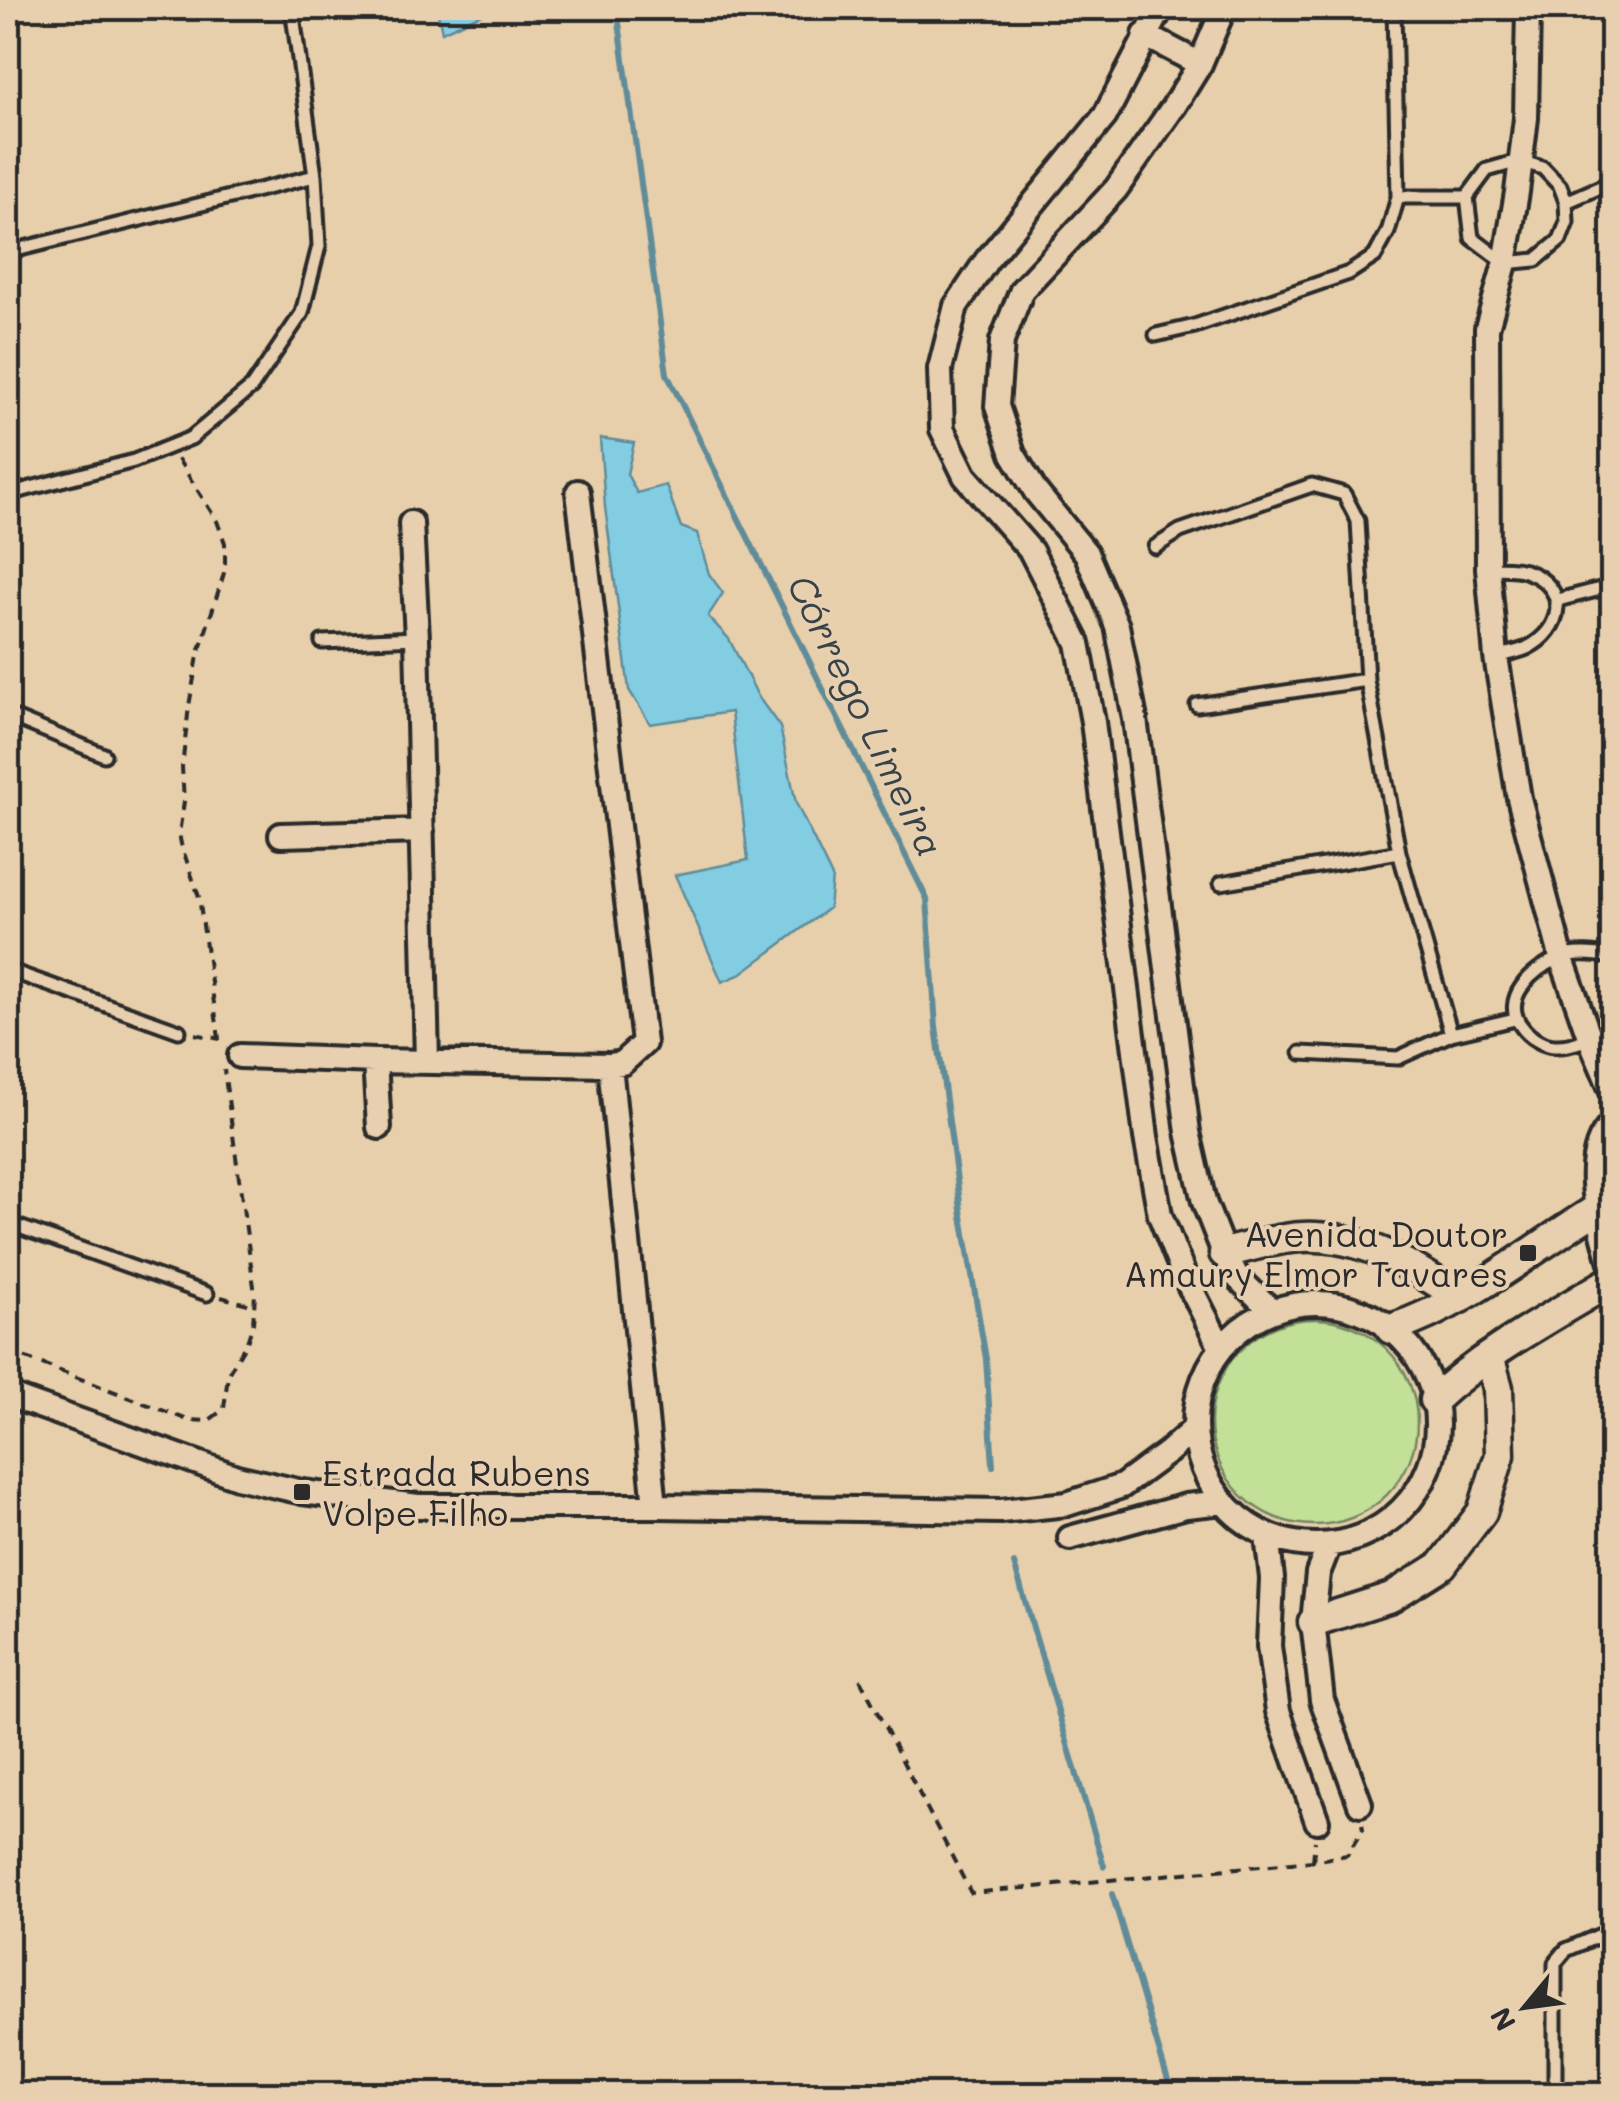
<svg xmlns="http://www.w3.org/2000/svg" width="1620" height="2102" font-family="Mali,sans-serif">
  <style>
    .green { fill: #c2e098; stroke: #768662; stroke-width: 2.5 }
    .water { fill: #83cde3; stroke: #608c99; stroke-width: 2.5 }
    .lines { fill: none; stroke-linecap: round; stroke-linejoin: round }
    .stream { stroke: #608c99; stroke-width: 6 }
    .service-casing { stroke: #2b2b2b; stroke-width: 19 }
    .minor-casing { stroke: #2b2b2b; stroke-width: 30 }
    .tertiary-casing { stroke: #2b2b2b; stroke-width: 35 }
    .path { stroke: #2b2b2b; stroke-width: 4; stroke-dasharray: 10 8; stroke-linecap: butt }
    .service { stroke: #e7cfaf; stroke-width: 11 }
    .minor { stroke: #e7cfaf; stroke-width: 22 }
    .tertiary { stroke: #e7cfaf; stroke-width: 28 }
    .poi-dot { fill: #2b2b2b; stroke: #e7cfaf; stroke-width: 4 }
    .labels { text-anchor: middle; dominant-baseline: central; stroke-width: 8; stroke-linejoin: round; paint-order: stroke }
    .poi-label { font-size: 35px; fill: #2b2b2b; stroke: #e7cfaf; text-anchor: end }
    .water-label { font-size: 38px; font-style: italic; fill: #384347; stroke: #e7cfaf }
  </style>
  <rect width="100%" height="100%" fill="#e7cfab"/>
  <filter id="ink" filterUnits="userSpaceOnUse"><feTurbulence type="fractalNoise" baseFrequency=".01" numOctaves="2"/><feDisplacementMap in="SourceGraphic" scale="20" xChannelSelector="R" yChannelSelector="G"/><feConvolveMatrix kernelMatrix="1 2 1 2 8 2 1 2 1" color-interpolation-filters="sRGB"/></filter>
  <g filter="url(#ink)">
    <!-- green -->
    <path class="green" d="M1211 1422a103 103 0 1 1 206 0a103 103 0 1 1-206 0Z"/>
    <!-- water -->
    <path class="water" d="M437 8H494L442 32Z
      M600 438 634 443 627 474 637 493 666 485 681 527 697 533 709 574 723 593 708 616 729 639 759 698 780 727 796 803 832 877 829 908 739 975 722 982 675 875 748 860 731 712 650 724 629 690 605 507Z"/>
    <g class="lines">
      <!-- stream -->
      <path class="stream" d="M617 8 667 374 927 899 936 1027 961 1210 986 1359 993 1466
        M1014 1564 1104 1866
        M1112 1894 1172 2094"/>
      <defs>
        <path id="service" d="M8 10 17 8
          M1519 161 1543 168 1560 186 1566 202 1567 222 1560 240 1536 260 1505 263 1472 238 1467 197 1487 170Z
          M1398 197H1467
          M1566 202 1612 182
          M8 252 315 176
          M1156 335 1195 326 1349 273 1375 256 1388 232 1398 197 1394 8
          M8 494 134 461 191 438 252 387 302 313 319 246 315 176 292 8
          M1155 547 1180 531 1312 485 1344 494 1358 521 1367 680 1399 852 1451 1034
          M1488 568C1501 569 1516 567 1528 572 1570 588 1563 630 1527 648 1518 652 1506 654 1496 657
          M1558 600 1612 586
          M322 642 417 638
          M1197 705 1367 680
          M8 715 104 755
          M1221 883 1399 852
          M1612 957C1596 954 1575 951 1559 958 1533 969 1499 999 1522 1027 1529 1037 1542 1045 1554 1046 1575 1047 1595 1036 1612 1026
          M8 970 179 1031
          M1301 1053 1398 1058 1451 1034 1515 1019
          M8 1223 207 1294
          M1555 2094V1963L1566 1950 1612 1930"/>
        <path id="minor" d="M1161 8 1105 116 987 260 956 306 940 369 942 429 965 476 1031 551 1078 643 1093 722 1146 1137 1160 1215 1183 1273 1221 1348
          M1224 8 1200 64 1174 106 1116 189 1022 290 1002 341 997 406 1013 454 1036 492 1086 553 1117 626 1135 719 1188 1132 1204 1202 1224 1253 1238 1278 1271 1310
          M1528 8 1526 118 1517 192 1505 263 1487 328 1488 568 1496 657 1519 798 1561 956 1590 1039 1612 1091
          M1145 35 1200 64
          M411 523 417 638 427 1062
          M281 835 422 831
          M240 1056 375 1061 610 1065 622 1063 644 1043 578 492
          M375 1061 379 1127
          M610 1065 655 1506
          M1612 1124C1577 1157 1601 1226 1612 1266
          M1195 1424a121 121 0 1 1 242 0a121 121 0 1 1-242 0Z
          M8 1395 237 1477 302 1492 418 1506H655L1001 1511 1067 1504 1122 1486 1168 1452 1195 1428
          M1267 1536 1272 1578 1269 1646 1278 1711 1317 1821
          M1070 1538 1186 1506 1224 1502
          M1329 1545 1318 1573 1313 1622 1322 1700 1360 1804"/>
        <path id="tertiary" d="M1224 1253C1253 1246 1287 1235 1317 1237 1371 1239 1417 1269 1461 1298
          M1391 1329C1473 1302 1539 1242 1612 1200
          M1434 1400C1486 1351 1552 1317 1612 1280
          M1313 1622 1391 1597 1442 1565 1482 1512 1500 1455 1498 1388 1489 1356"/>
      </defs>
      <!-- service casing -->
      <use href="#service" class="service-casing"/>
      <!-- minor casing -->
      <use href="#minor" class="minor-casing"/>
      <!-- tertiary casing -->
      <use href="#tertiary" class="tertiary-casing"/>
      <!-- path -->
      <path class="path" d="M178 459 217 521 225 543V570L198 656 189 706 182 767 184 802 179 833 181 844 199 897 220 1046
        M195 1034 220 1039
        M221 1297 255 1306
        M8 1351 188 1420 208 1421 224 1409 228 1374 247 1342 253 1324 255 1294 224 1070
        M860 1679 971 1893 1313 1861 1347 1855 1363 1829 1362 1824
        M1313 1861 1315 1841"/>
      <!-- service -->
      <use href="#service" class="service"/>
      <!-- minor -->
      <use href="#minor" class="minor"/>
      <!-- tertiary -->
      <use href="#tertiary" class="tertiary"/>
    </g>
  </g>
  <!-- markers -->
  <g class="poi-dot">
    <rect x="1518" y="1243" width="20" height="20" rx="5"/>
    <rect x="292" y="1482" width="20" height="20" rx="5"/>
  </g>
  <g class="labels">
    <!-- poi labels -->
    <g class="poi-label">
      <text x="1508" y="1233">Avenida Doutor<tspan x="1508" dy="40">Amaury Elmor Tavares</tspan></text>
      <text x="322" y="1472" text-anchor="start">Estrada Rubens<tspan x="322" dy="40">Volpe Filho</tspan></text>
    </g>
    <!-- water labels -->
    <g class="water-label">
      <text transform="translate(867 715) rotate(64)">Córrego Limeira</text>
    </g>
  </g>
  <!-- margin -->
  <rect width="1620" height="2102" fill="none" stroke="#e7cfaf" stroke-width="40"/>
  <rect x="20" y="20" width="1580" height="2062" fill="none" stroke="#2b2b2b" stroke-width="4" filter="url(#ink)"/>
  <!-- north arrow -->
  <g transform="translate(1525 2007) rotate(241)" stroke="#e7cfaf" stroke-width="8" paint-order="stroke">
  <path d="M0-8L18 38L0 25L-18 38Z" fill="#2b2b2b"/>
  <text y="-15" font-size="28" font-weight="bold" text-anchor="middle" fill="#2b2b2b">N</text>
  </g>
</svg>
